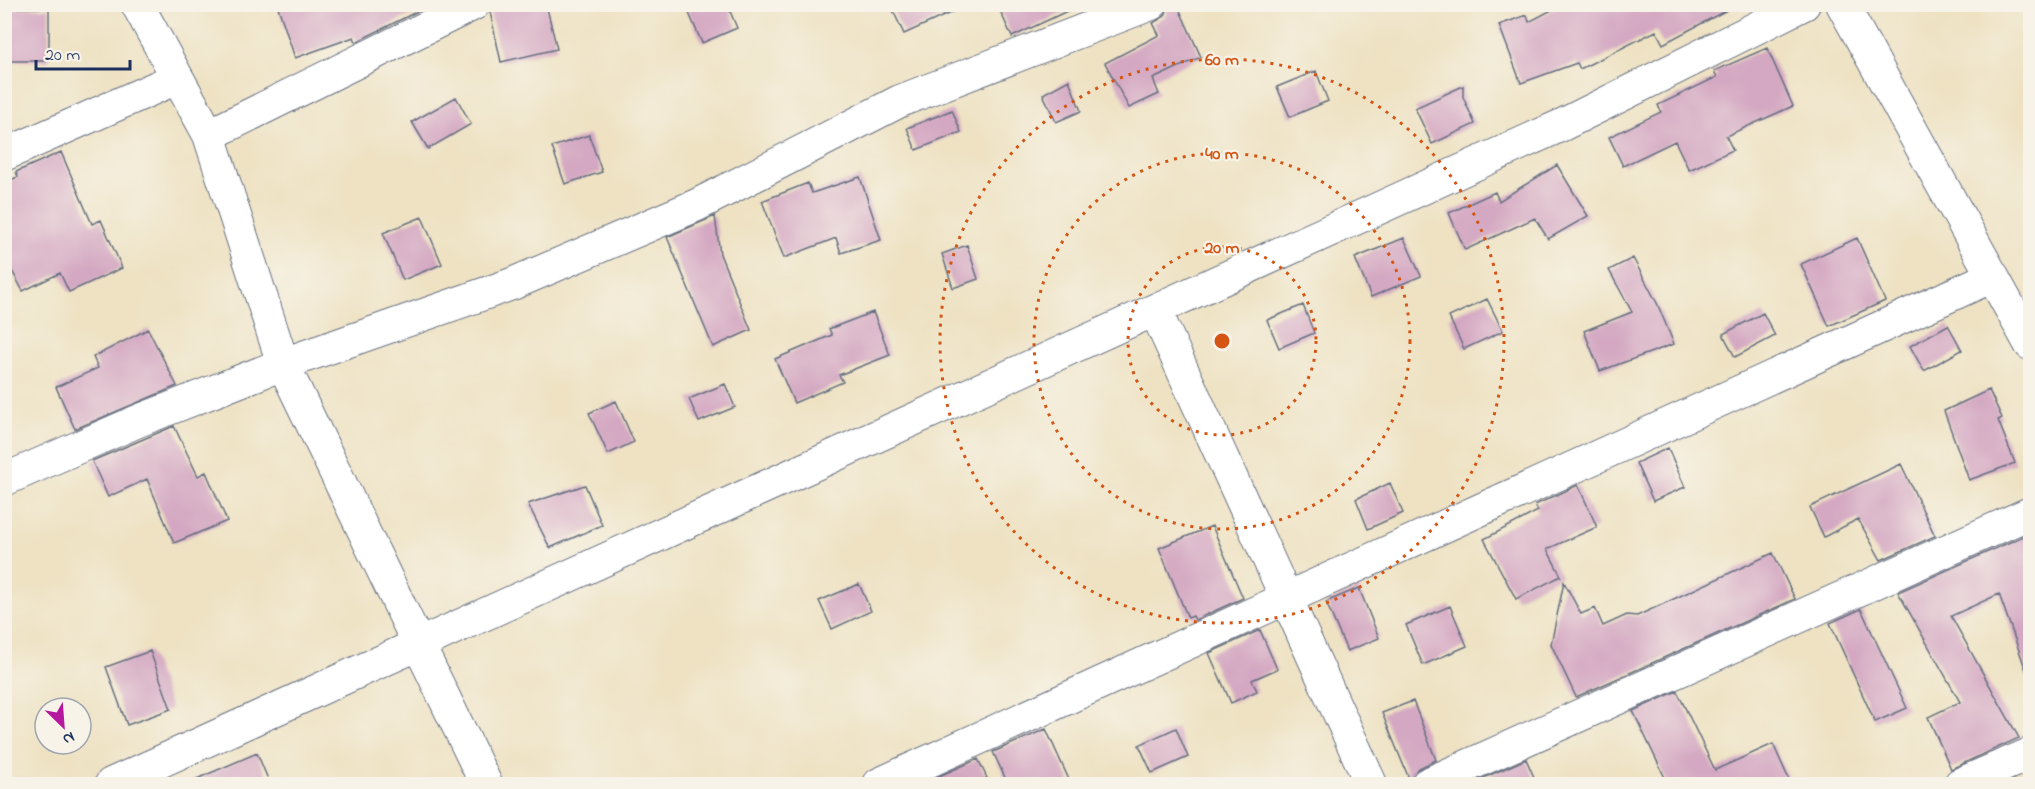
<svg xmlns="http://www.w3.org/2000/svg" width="2035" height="789" font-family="'Indie Flower',sans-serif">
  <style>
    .building { fill: #d4a8c2 }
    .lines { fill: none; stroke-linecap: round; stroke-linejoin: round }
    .street-casing { stroke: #656e81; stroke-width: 34 }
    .street { stroke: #fff; stroke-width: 32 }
    .ring { fill: none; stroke: #d45514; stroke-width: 3; stroke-dasharray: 3 6 }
    .centre { fill: #d45514; stroke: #f7f3e8; stroke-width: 3 }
    .ring-label { font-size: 18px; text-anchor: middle; font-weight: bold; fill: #d45514; stroke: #f7f3e8; stroke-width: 4.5; stroke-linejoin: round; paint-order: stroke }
  </style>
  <rect width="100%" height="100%" fill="#f7f3e8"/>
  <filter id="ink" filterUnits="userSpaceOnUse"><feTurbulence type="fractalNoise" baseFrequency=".0167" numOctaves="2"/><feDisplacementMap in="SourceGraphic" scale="12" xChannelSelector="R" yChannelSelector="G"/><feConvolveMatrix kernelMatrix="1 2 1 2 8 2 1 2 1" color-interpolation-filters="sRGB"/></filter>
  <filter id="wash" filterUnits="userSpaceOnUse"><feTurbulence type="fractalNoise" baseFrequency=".008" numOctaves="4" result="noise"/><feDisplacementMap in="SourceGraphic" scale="24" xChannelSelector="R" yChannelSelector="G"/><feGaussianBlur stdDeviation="1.35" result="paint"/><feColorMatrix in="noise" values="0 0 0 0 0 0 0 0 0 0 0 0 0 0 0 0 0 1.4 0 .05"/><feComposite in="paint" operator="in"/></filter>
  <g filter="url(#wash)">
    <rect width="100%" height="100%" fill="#eee2c3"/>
    <g id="blocks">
      <!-- building -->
      <path class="building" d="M277 4H432L356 42 354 37 295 58Z
        M492 4H546L557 49 501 62 490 12Z
        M685 4H727L737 28 702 43Z
        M890 4H970L904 34Z
        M997 4H1082L1012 37Z
        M1169 4H1177L1201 57 1153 79 1159 94 1129 108 1105 63 1159 35 1153 23 1165 16Z
        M1563 4H1738L1663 44 1656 31 1580 69 1577 63 1521 83 1499 25 1527 15 1529 22Z
        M4 8H49V61H4Z
        M1767 48 1793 106 1726 136 1733 150 1689 170 1675 141 1623 166 1609 137 1661 112 1658 105 1717 77 1714 71Z
        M1316 71 1328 101 1290 117 1277 87Z
        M1069 80 1081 111 1056 122 1043 94Z
        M1463 86V97L1475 124 1432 144 1415 108Z
        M456 97 471 124 428 149 412 122Z
        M952 110 961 132 916 150 907 128Z
        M589 135 602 172 565 184 552 147Z
        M61 152 92 224 101 220 122 268 69 292 60 273 23 291 4 256V182L18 177 16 172Z
        M1557 165 1588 216 1548 239 1535 218 1465 250 1449 213 1495 192 1499 201Z
        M860 177 881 240 841 253 836 238 784 258 762 201 808 183 812 193Z
        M715 216 720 254 751 330 713 347 667 237Z
        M422 217 442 264 403 280 383 233Z
        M1404 238 1421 276 1371 297 1355 258Z
        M1857 238 1885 301 1829 326 1801 264Z
        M967 245 978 279 953 288 942 254Z
        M1633 258 1657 303 1674 344 1600 371 1584 331 1632 312 1609 270Z
        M1487 299 1503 331 1464 349 1449 317Z
        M1303 305 1314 333 1279 348 1267 320Z
        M873 312 890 355 839 375 843 382 794 403 775 359 832 335 829 329Z
        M1763 313 1775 336 1735 357 1723 334Z
        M1948 325 1962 350 1924 371 1910 346Z
        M148 329 177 386 75 429 56 387 98 368 93 357Z
        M725 384 735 407 699 422 689 399Z
        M1989 390 2002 418 1998 420 2015 463 1969 480 1944 411Z
        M616 401 634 442 608 454 589 413Z
        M174 426 198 476 206 472 227 521 174 543 147 479 108 497 92 461Z
        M1668 448 1685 487 1653 501 1636 463Z
        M1901 464 1935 536 1881 560 1858 519 1824 537 1810 507Z
        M1390 483 1403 513 1368 529 1356 499Z
        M585 485 602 525 550 548 528 504Z
        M1578 485 1597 527 1547 549 1561 576 1516 599 1484 539 1538 511 1535 505Z
        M1212 526 1243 598 1195 620 1193 616 1188 618 1159 548Z
        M2028 534 2031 540V672L2027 673 1999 594 1951 616 2019 738 1951 769 1928 717 1960 702 1898 592Z
        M1773 553 1795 599 1576 697 1551 644 1564 582 1581 614 1595 608 1603 626 1627 615 1637 616Z
        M859 584 871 611 832 629 819 601Z
        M1359 588 1379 638 1347 651 1326 602Z
        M1450 606 1467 646 1423 665 1406 625Z
        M1861 609 1907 708 1875 722 1830 623Z
        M1260 630 1277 669 1252 680 1257 691 1231 703 1209 653Z
        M150 651 171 709 127 725 106 667Z
        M1677 691 1715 770 1773 744 1791 784H1668L1633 711Z
        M1413 701 1436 760 1419 768 1410 781 1382 713Z
        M1176 728 1188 757 1152 773 1139 745Z
        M1046 729 1071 784H1008L993 752Z
        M257 753 270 784H185Z
        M978 759 987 778 973 784H921Z
        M1526 759 1537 784H1470Z"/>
    </g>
  </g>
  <g filter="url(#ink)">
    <use href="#blocks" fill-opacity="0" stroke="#656e81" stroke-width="1.5"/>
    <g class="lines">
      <defs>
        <path id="street" d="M137 4 209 135 283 364 486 784
          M1842 4 2030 344
          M209 135 474 4
          M4 155 177 78
          M1156 312 1371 784
          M4 480 138 421 283 364 512 284 697 205 900 101 1151 4
          M111 784 1562 125 1804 4
          M879 784 1993 276
          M1427 784 2030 513
          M1960 784 2030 754"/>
      </defs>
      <!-- street casing -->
      <use href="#street" class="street-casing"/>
      <!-- street -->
      <use href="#street" class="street"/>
    </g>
  </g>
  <!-- distance rings -->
  <g class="ring">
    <circle cx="1222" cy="341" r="94"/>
    <circle cx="1222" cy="341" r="188"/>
    <circle cx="1222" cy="341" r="282"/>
  </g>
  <circle cx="1222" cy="341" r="9" class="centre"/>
  <g class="ring-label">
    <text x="1222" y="65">60 m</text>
    <text x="1222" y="159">40 m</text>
    <text x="1222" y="253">20 m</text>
  </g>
  <!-- margin -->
  <rect width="2035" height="789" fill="none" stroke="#f7f3e8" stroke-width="24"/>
  <!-- north arrow -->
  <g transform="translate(63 726) rotate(155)"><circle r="28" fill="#f7f3e8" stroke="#9fa5b1" stroke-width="1.5"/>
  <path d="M0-4.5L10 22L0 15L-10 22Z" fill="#b5179e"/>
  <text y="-9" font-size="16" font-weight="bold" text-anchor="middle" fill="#1b2f5e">N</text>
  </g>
  <!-- scale -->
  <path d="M36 60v9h94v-9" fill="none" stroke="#1b2f5e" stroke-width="3"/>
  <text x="45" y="60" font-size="18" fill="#1b2f5e" stroke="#f7f3e8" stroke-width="4.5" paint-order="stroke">20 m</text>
</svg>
